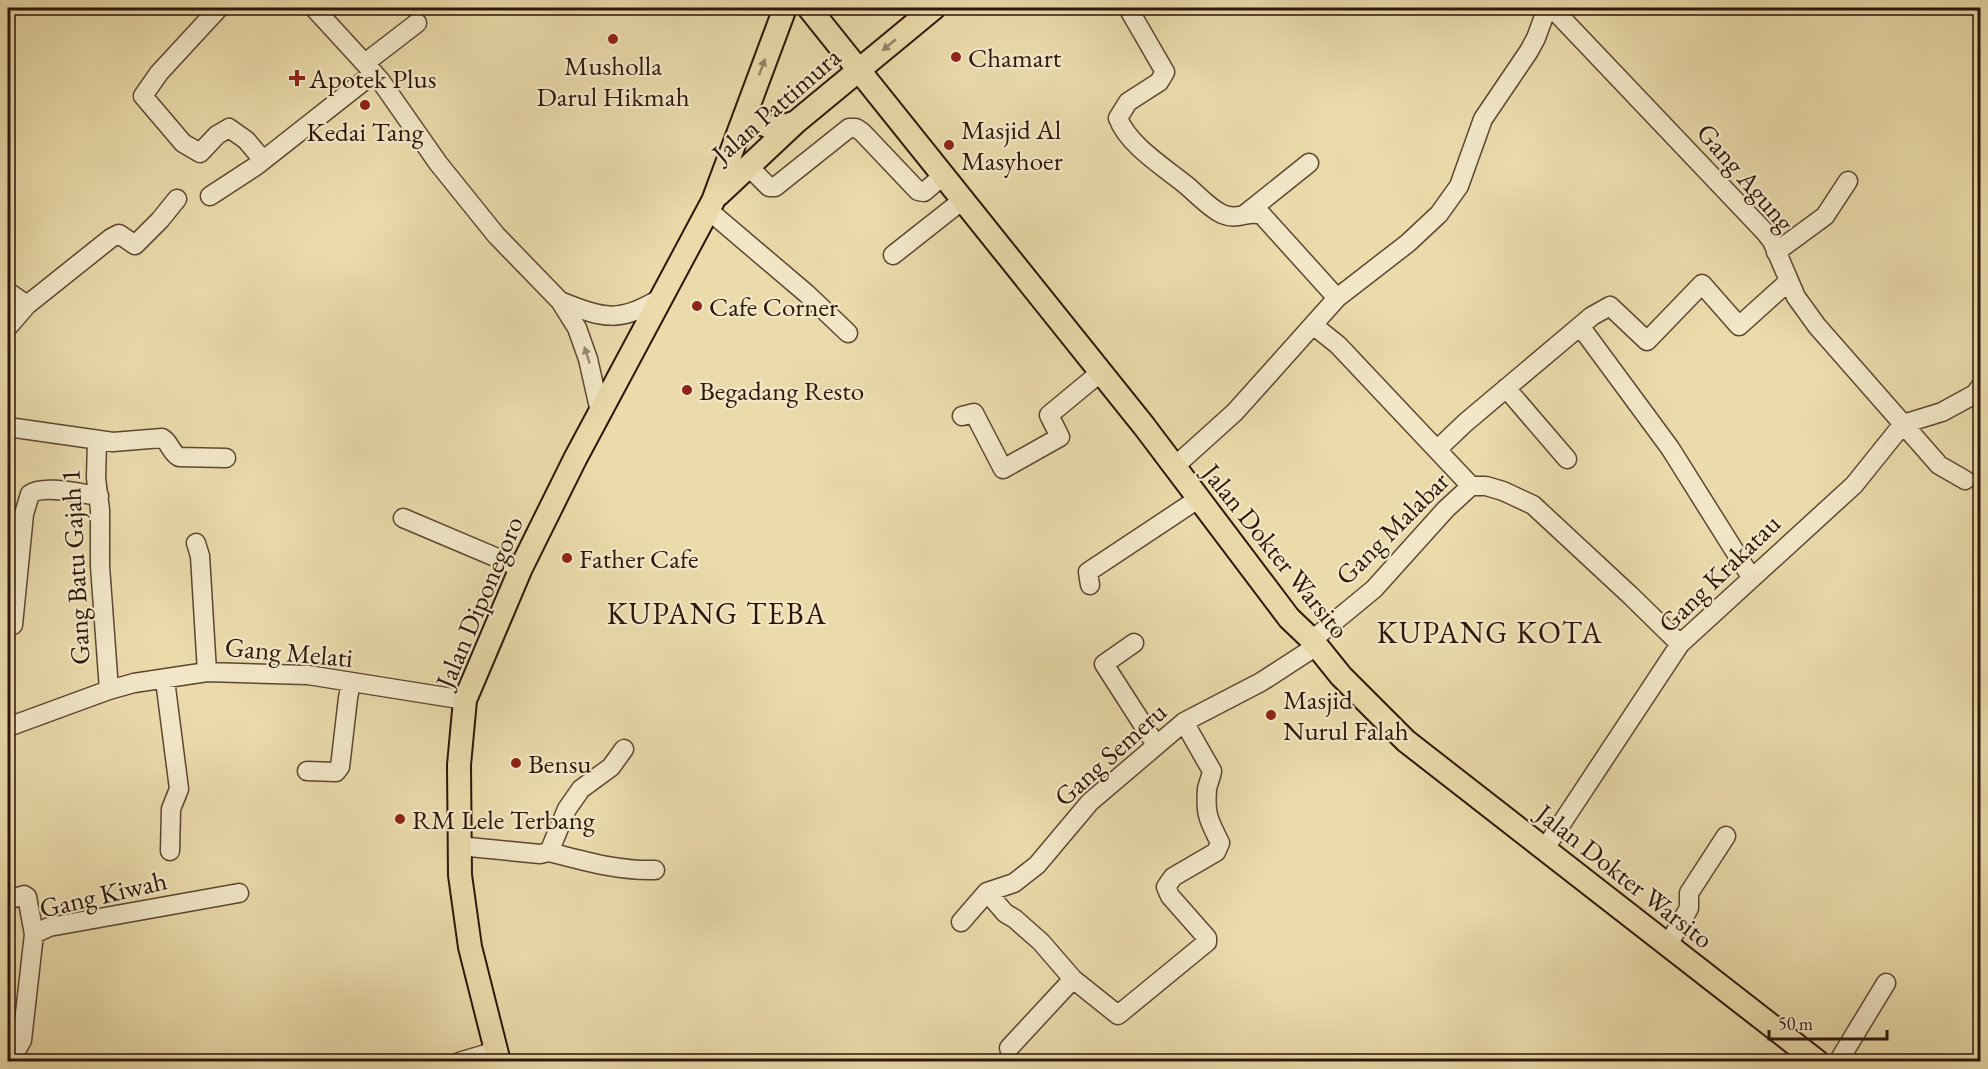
<svg xmlns="http://www.w3.org/2000/svg" width="1988" height="1069" font-family="'EB Garamond',serif">
  <style>
    .lines { fill: none; stroke-linecap: round; stroke-linejoin: round }
    .minor-casing { stroke: #5d4632; stroke-width: 21 }
    .major-casing { stroke: #2e150a; stroke-width: 26 }
    .minor { stroke: #f2e8c8; stroke-width: 18 }
    .major { stroke: #ebdbab; stroke-width: 22 }
    .oneway { fill: #968263 }
    .oneway2 { fill: #9a8972 }
    .poi-dot { fill: #8f2418; stroke: #f2e8c8; stroke-width: 2 }
    .labels { text-anchor: middle; dominant-baseline: central; stroke-width: 4.5; stroke-linejoin: round; paint-order: stroke }
    .poi-label { font-size: 27px; fill: #2e150a; stroke: #f2e8c8; text-anchor: start }
    .street-label { font-size: 27px; fill: #2e150a; stroke: #f2e8c8 }
    .quarter-label { font-size: 30px; letter-spacing: 1.5px; fill: #2e150a; stroke: #f2e8c8 }
  </style>
  <rect width="100%" height="100%" fill="#ebdbab"/>
  <filter id="stains"><feTurbulence type="fractalNoise" baseFrequency=".00333" numOctaves="4"/><feColorMatrix values="0 0 0 0 .2 0 0 0 0 .09 0 0 0 0 .02 0 0 0 .5 -.17"/></filter>
  <radialGradient id="worn" r=".72"><stop offset=".6" stop-color="#630" stop-opacity="0"/><stop offset="1" stop-color="#630" stop-opacity=".3"/></radialGradient>
  <g class="lines">
    <defs>
      <path id="minor" d="M219 8 159 73 143 96 183 143 200 153 217 135 229 128 246 140 263 160
        M314 8 380 80 438 163 496 235 560 301 577 328 588 359 600 412
        M1128 8 1165 72 1159 82 1128 102 1118 118C1128 145 1164 167 1186 185 1197 194 1209 208 1222 214 1238 221 1248 210 1262 215L1337 298
        M1552 8 1764 231 1772 241 1796 297 1817 326 1939 465 1965 480
        M365 63 417 23
        M748 166 769 187H775L849 128H856L862 132 918 191 924 192 944 175
        M210 196 256 166 374 73
        M707 209 807 294 848 333
        M1244 215 1309 163
        M1776 252 1825 216 1848 181
        M893 255 964 199
        M8 292 27 305
        M560 301C605 319 618 323 661 298
        M1313 325 1338 345 1471 486
        M1580 326 1670 448 1751 577
        M8 327 27 305 111 238 119 234 135 245 160 220 177 199
        M1506 388 1567 459
        M962 416 974 413 1003 469 1060 437 1049 415 1101 372
        M8 427 113 442 162 438C170 442 170 452 179 457L226 458
        M97 441 96 478 100 510V566L109 690
        M1439 451 1443 444 1465 423 1592 316 1610 306 1647 341 1702 284 1739 326 1789 281
        M1174 467 1235 412 1337 298 1408 243 1439 214 1459 186 1483 119 1529 51 1536 38 1547 8
        M403 518 521 568
        M196 543 200 556 207 672
        M1090 585 1088 572 1198 499
        M13 625 24 514 30 494C44 484 82 494 99 496
        M1312 640 1374 589 1446 509 1471 486H1486L1503 491 1533 505 1631 596 1680 644
        M1134 643 1104 664 1156 745
        M165 680 179 789 171 809 170 851
        M8 727 109 690 134 683 207 672 308 675 465 700
        M307 771 336 772 340 767 348 698 351 683
        M459 846 540 854 549 852 567 809 581 789 611 767 624 749
        M1544 850 1680 644 1854 485 1903 424 1942 412 1975 394 1980 387
        M549 852C584 861 618 871 655 870
        M987 892 1005 913 1015 919 1041 942 1073 979 1118 1015 1207 942V938L1170 896 1166 887 1173 877 1216 852 1220 843C1209 820 1205 816 1207 789 1208 783 1211 778 1212 771L1184 722
        M8 900 24 895 27 897 34 934 22 1040 14 1055 8 1058
        M961 922 987 892 1014 883 1037 865 1090 802 1184 722 1261 682 1315 647
        M34 934 49 927 239 893
        M1668 945 1689 908V893L1726 836
        M1009 1048 1073 979
        M459 1062 496 1051
        M1838 1062 1886 983"/>
      <path id="major" d="M809 8 1144 426 1289 618 1312 640 1341 676 1406 741 1818 1062
        M747 110C765 129 771 131 796 122
        M718 195 796 122 934 8
        M499 1062 470 947 460 875 459 765 465 700 521 568 575 459 713 201 785 8"/>
    </defs>
    <!-- minor casing -->
    <use href="#minor" class="minor-casing"/>
    <!-- major casing -->
    <use href="#major" class="major-casing"/>
    <!-- minor -->
    <use href="#minor" class="minor"/>
    <!-- major -->
    <use href="#major" class="major"/>
  </g>
  <!-- one-way arrows -->
  <defs><path id="oneway-solid" d="M-6-.8H1V-3.2L6.5 0L1 3.2V.8H-6Z" transform="scale(1.5)"/></defs>
  <g class="oneway">
    <use href="#oneway-solid" transform="translate(889 45) rotate(140)"/>
    <use href="#oneway-solid" transform="translate(762 67) rotate(-70)"/>
  </g>
  <use class="oneway2" href="#oneway-solid" transform="translate(587 355) rotate(-108)"/>
  <!-- markers -->
  <g class="poi-dot">
    <circle cx="613" cy="39" r="6"/>
    <circle cx="956" cy="57" r="6"/>
    <path d="M294 69h6v6h6v6h-6v6h-6v-6h-6v-6h6z"/>
    <circle cx="365" cy="105" r="6"/>
    <circle cx="949" cy="145" r="6"/>
    <circle cx="697" cy="306" r="6"/>
    <circle cx="687" cy="390" r="6"/>
    <circle cx="567" cy="558" r="6"/>
    <circle cx="1271" cy="715" r="6"/>
    <circle cx="516" cy="763" r="6"/>
    <circle cx="400" cy="819" r="6"/>
  </g>
  <g class="labels">
    <!-- poi labels -->
    <g class="poi-label">
      <text x="968" y="57">Chamart</text>
      <text x="613" y="65" text-anchor="middle">Musholla<tspan x="613" dy="31">Darul Hikmah</tspan></text>
      <text x="309" y="78">Apotek Plus</text>
      <text x="961" y="129">Masjid Al<tspan x="961" dy="31">Masyhoer</tspan></text>
      <text x="365" y="131" text-anchor="middle">Kedai Tang</text>
      <text x="709" y="306">Cafe Corner</text>
      <text x="699" y="390">Begadang Resto</text>
      <text x="579" y="558">Father Cafe</text>
      <text x="1283" y="699">Masjid<tspan x="1283" dy="31">Nurul Falah</tspan></text>
      <text x="528" y="763">Bensu</text>
      <text x="412" y="819">RM Lele Terbang</text>
    </g>
    <!-- street labels -->
    <g class="street-label">
      <text transform="translate(776 105) rotate(-41)">Jalan Pattimura</text>
      <text transform="translate(1746 177) rotate(49)">Gang Agung</text>
      <text transform="translate(1392 528) rotate(-45)">Gang Malabar</text>
      <text transform="translate(1276 551) rotate(51)">Jalan Dokter Warsito</text>
      <text transform="translate(75 567) rotate(-93)">Gang Batu Gajah 1</text>
      <text transform="translate(1719 573) rotate(-44)">Gang Krakatau</text>
      <text transform="translate(479 602) rotate(-67)">Jalan Diponegoro</text>
      <text transform="translate(289 652) rotate(5)">Gang Melati</text>
      <text transform="translate(1110 754) rotate(-42)">Gang Semeru</text>
      <text transform="translate(1625 876) rotate(38)">Jalan Dokter Warsito</text>
      <text transform="translate(103 894) rotate(-13)">Gang Kiwah</text>
    </g>
    <!-- quarter labels -->
    <g class="quarter-label">
      <text x="717" y="613">KUPANG TEBA</text>
      <text x="1490" y="632">KUPANG KOTA</text>
    </g>
  </g>
  <!-- margin -->
  <rect width="1988" height="1069" fill="none" stroke="#ebdbab" stroke-width="30"/>
  <rect x="9" y="9" width="1970" height="1051" fill="none" stroke="#2e150a" stroke-width="3"/>
  <rect x="15" y="15" width="1958" height="1039" fill="none" stroke="#2e150a" stroke-width="1.5"/>
  <!-- scale -->
  <path d="M1769 1030v9h118v-9" fill="none" stroke="#2e150a" stroke-width="3"/>
  <text x="1778" y="1030" font-size="18" fill="#2e150a" stroke="#f2e8c8" stroke-width="4.5" paint-order="stroke">50 m</text>
  <rect width="100%" height="100%" filter="url(#stains)"/>
  <rect width="100%" height="100%" fill="url(#worn)"/>
</svg>
